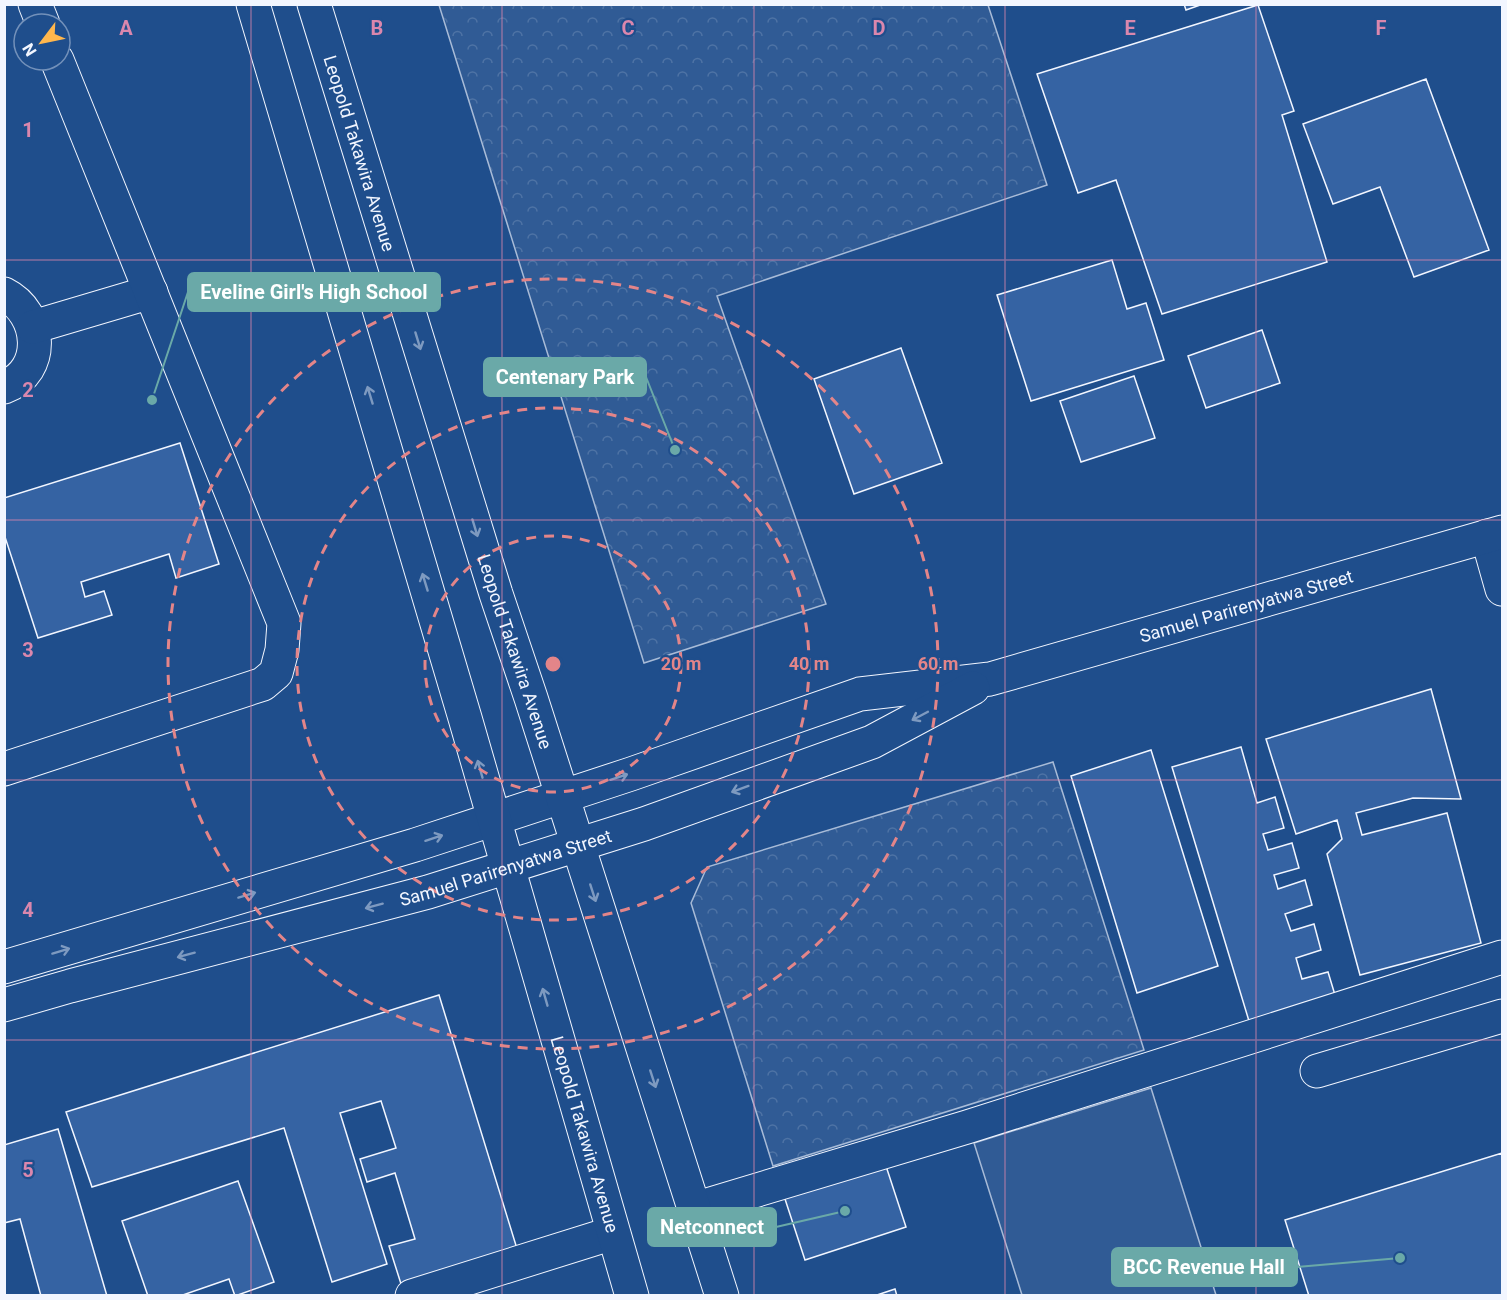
<svg xmlns="http://www.w3.org/2000/svg" width="1507" height="1300" font-family="Roboto,sans-serif">
  <style>
    .park { fill: url(#park-crowns); stroke: #a8bbd7; stroke-width: 1.5 }
    .pitch { fill: #305b95; stroke: #a8bbd7; stroke-width: 1.5 }
    .building { fill: #3563a3; stroke: #f2f6ff; stroke-width: 1.5 }
    .lines { fill: none; stroke-linecap: round; stroke-linejoin: round }
    .minor-casing { stroke: #f2f6ff; stroke-width: 35 }
    .highway-casing { stroke: #f2f6ff; stroke-width: 35 }
    .minor { stroke: #1f4e8c; stroke-width: 33 }
    .highway { stroke: #1f4e8c; stroke-width: 33 }
    .oneway { stroke: #7e9ac0 }
    .grid { fill: none; stroke: #da87ad; stroke-width: 1.5; stroke-opacity: 0.55 }
    .ring { fill: none; stroke: #e38589; stroke-width: 3; stroke-dasharray: 10 8 }
    .labels { text-anchor: middle; dominant-baseline: central; stroke-width: 4.5; stroke-linejoin: round; paint-order: stroke }
    .street-label { font-size: 18px; fill: #f2f6ff; stroke: #1f4e8c }
    .grid-label { font-size: 20px; text-anchor: middle; font-weight: bold; fill: #da87ad; stroke: #1f4e8c; stroke-width: 4.5; stroke-linejoin: round; paint-order: stroke }
    .centre { fill: #e38589; stroke: #1f4e8c; stroke-width: 3 }
    .ring-label { font-size: 18px; text-anchor: middle; font-weight: bold; fill: #e38589; stroke: #1f4e8c; stroke-width: 4.5; stroke-linejoin: round; paint-order: stroke }
    .leader { fill: none; stroke: #6aa9a8; stroke-width: 2 }
    .callout-dot { fill: #6aa9a8; stroke: #1f4e8c; stroke-width: 2 }
    .callout { fill: #6aa9a8; stroke: #6aa9a8; stroke-width: 2 }
    .callout-label { font-size: 20px; text-anchor: middle; font-weight: bold; fill: #fff }
  </style>
  <defs>
    <pattern id="park-crowns" width="20" height="18" patternUnits="userSpaceOnUse" patternTransform="scale(1.5)"><rect width="20" height="18" fill="#305b95"/><path d="M2 6a3 3 0 1 1 6 0M12 15a3 3 0 1 1 6 0" fill="none" stroke="#4e73a5"/></pattern>
  </defs>
  <rect width="100%" height="100%" fill="#1f4e8c"/>
  <!-- park -->
  <path class="park" d="M439 5H988L1047 185 717 296 826 604 644 663Z
    M1053 762 1144 1050 773 1166 691 903 707 867Z"/>
  <!-- pitch -->
  <path class="pitch" d="M1151 1088 1216 1295H1022L974 1143Z"/>
  <!-- building -->
  <path class="building" d="M1184 4H1203L1186 10Z
    M1258 5 1294 111 1282 115 1327 262 1162 314 1116 180 1078 193 1037 74Z
    M1426 79 1489 250 1414 277 1380 187 1333 204 1303 124Z
    M1112 260 1127 309 1146 303 1164 360 1031 401 997 295Z
    M1262 330 1280 383 1206 408 1188 356Z
    M901 348 942 463 854 494 814 379Z
    M1134 376 1155 438 1081 462 1060 401Z
    M180 443 219 564 176 578 169 554 81 582 85 597 104 591 112 615 38 638 4 534V498Z
    M1431 689 1461 799 1413 798 1356 813 1362 835 1447 813 1481 943 1360 975 1327 854 1342 839 1337 820 1296 834 1266 739Z
    M1241 747 1257 803 1275 797 1284 828 1263 834 1268 850 1292 843 1299 868 1274 875 1278 889 1305 880 1312 905 1285 914 1291 931 1314 924 1321 950 1296 958 1302 979 1328 972 1335 995 1249 1021 1172 767Z
    M1151 750 1218 966 1137 993 1071 776Z
    M439 995 518 1252 402 1287 389 1246 415 1239 395 1173 367 1182 360 1159 396 1148 381 1101 340 1113 387 1264 332 1282 284 1128 92 1187 66 1112Z
    M58 1129 107 1296H41L20 1219 4 1223V1145Z
    M1502 1153V1296H1309L1285 1220Z
    M885 1163 906 1227 805 1260 784 1196Z
    M238 1181 274 1282 235 1296 229 1279 180 1296H148L122 1221Z
    M895 1289 897 1296H874Z"/>
  <g class="lines">
    <defs>
      <g id="minor">
        <path d="M35 4 43 24"/>
        <path d="M4 294C42 313 47 371 4 387"/>
        <path d="M33 327 151 292"/>
        <path d="M1487 536 1502 589"/>
        <path d="M4 769 263 684 276 673 282 650 284 623 57 60"/>
        <path id="s1" d="M4 967 415 845 631 774 860 694 990 679 1502 532"/>
        <path id="s2" d="M4 1005 70 986 428 892 644 824 872 742 973 688"/>
        <path d="M1317 1071 1502 1016"/>
        <path d="M694 1209 967 1127 1502 957"/>
        <path d="M412 1296 613 1233"/>
      </g>
      <g id="highway">
        <path id="s3" d="M253 4 465 718 632 1296"/>
        <path id="s4" d="M314 4 496 594 531 698 722 1296"/>
      </g>
    </defs>
    <!-- minor casing -->
    <use href="#minor" class="minor-casing"/>
    <!-- highway casing -->
    <use href="#highway" class="highway-casing"/>
    <!-- minor -->
    <use href="#minor" class="minor"/>
    <!-- highway -->
    <use href="#highway" class="highway"/>
  </g>
  <!-- one-way arrows -->
  <defs><path id="oneway-shaft" d="M-6 0H5M1.5-3L5.5 0L1.5 3" fill="none" stroke-width="1.6" stroke-linecap="round" stroke-linejoin="round" transform="scale(1.5)"/></defs>
  <g class="oneway">
    <use href="#oneway-shaft" transform="translate(418 341) rotate(73)"/>
    <use href="#oneway-shaft" transform="translate(370 395) rotate(-107)"/>
    <use href="#oneway-shaft" transform="translate(475 528) rotate(73)"/>
    <use href="#oneway-shaft" transform="translate(425 582) rotate(-107)"/>
    <use href="#oneway-shaft" transform="translate(920 716) rotate(152)"/>
    <use href="#oneway-shaft" transform="translate(480 769) rotate(-106)"/>
    <use href="#oneway-shaft" transform="translate(619 777) rotate(-18)"/>
    <use href="#oneway-shaft" transform="translate(740 789) rotate(160)"/>
    <use href="#oneway-shaft" transform="translate(434 838) rotate(-18)"/>
    <use href="#oneway-shaft" transform="translate(593 893) rotate(72)"/>
    <use href="#oneway-shaft" transform="translate(247 895) rotate(-17)"/>
    <use href="#oneway-shaft" transform="translate(374 906) rotate(165)"/>
    <use href="#oneway-shaft" transform="translate(61 951) rotate(-17)"/>
    <use href="#oneway-shaft" transform="translate(186 955) rotate(165)"/>
    <use href="#oneway-shaft" transform="translate(545 997) rotate(-106)"/>
    <use href="#oneway-shaft" transform="translate(653 1079) rotate(72)"/>
  </g>
  <!-- grid -->
  <path class="grid" d="M251 4V1296M502 4V1296M754 4V1296M1005 4V1296M1256 4V1296M4 260H1502M4 520H1502M4 780H1502M4 1040H1502"/>
  <!-- distance rings -->
  <g class="ring">
    <circle cx="553" cy="664" r="128"/>
    <circle cx="553" cy="664" r="256"/>
    <circle cx="553" cy="664" r="385"/>
  </g>
  <g class="labels">
    <!-- street labels -->
    <g class="street-label">
      <text stroke="none"><textPath href="#s4" startOffset="156">Leopold Takawira Avenue</textPath></text>
      <text stroke="none"><textPath href="#s1" startOffset="1296">Samuel Parirenyatwa Street</textPath></text>
      <text stroke="none"><textPath href="#s4" startOffset="678">Leopold Takawira Avenue</textPath></text>
      <text stroke="none"><textPath href="#s2" startOffset="520">Samuel Parirenyatwa Street</textPath></text>
      <text stroke="none"><textPath href="#s3" startOffset="1178">Leopold Takawira Avenue</textPath></text>
    </g>
  </g>
  <g class="grid-label">
    <text x="126" y="35">A</text>
    <text x="377" y="35">B</text>
    <text x="628" y="35">C</text>
    <text x="879" y="35">D</text>
    <text x="1130" y="35">E</text>
    <text x="1381" y="35">F</text>
    <text x="28" y="137">1</text>
    <text x="28" y="397">2</text>
    <text x="28" y="657">3</text>
    <text x="28" y="917">4</text>
    <text x="28" y="1177">5</text>
  </g>
  <circle cx="553" cy="664" r="9" class="centre"/>
  <g class="ring-label">
    <text x="681" y="670">20 m</text>
    <text x="809" y="670">40 m</text>
    <text x="938" y="670">60 m</text>
  </g>
  <!-- callouts -->
  <path class="leader" d="M152 400L188 292M675 450L646 377M845 1211L776 1227M1400 1258L1297 1267"/>
  <g class="callout-dot">
    <circle cx="152" cy="400" r="6"/>
    <circle cx="675" cy="450" r="6"/>
    <circle cx="845" cy="1211" r="6"/>
    <circle cx="1400" cy="1258" r="6"/>
  </g>
  <g class="callout">
    <rect x="188" y="273" width="252" height="38" rx="6"/>
    <rect x="484" y="358" width="162" height="38" rx="6"/>
    <rect x="648" y="1208" width="128" height="38" rx="6"/>
    <rect x="1112" y="1248" width="185" height="38" rx="6"/>
  </g>
  <g class="callout-label">
    <text x="314" y="299">Eveline Girl's High School</text>
    <text x="565" y="384">Centenary Park</text>
    <text x="712" y="1234">Netconnect</text>
    <text x="1204" y="1274">BCC Revenue Hall</text>
  </g>
  <!-- border -->
  <rect width="1507" height="1300" fill="none" stroke="#f2f6ff" stroke-width="12"/>
  <!-- north arrow -->
  <g transform="translate(42 42) rotate(238)"><circle r="28" fill="#1f4e8c" stroke="#7391ba" stroke-width="1.5"/>
  <path d="M0-4.5L10 22L0 15L-10 22Z" fill="#ffb74d"/>
  <text y="-9" font-size="16" font-weight="bold" text-anchor="middle" fill="#f2f6ff">N</text>
  </g>
</svg>
